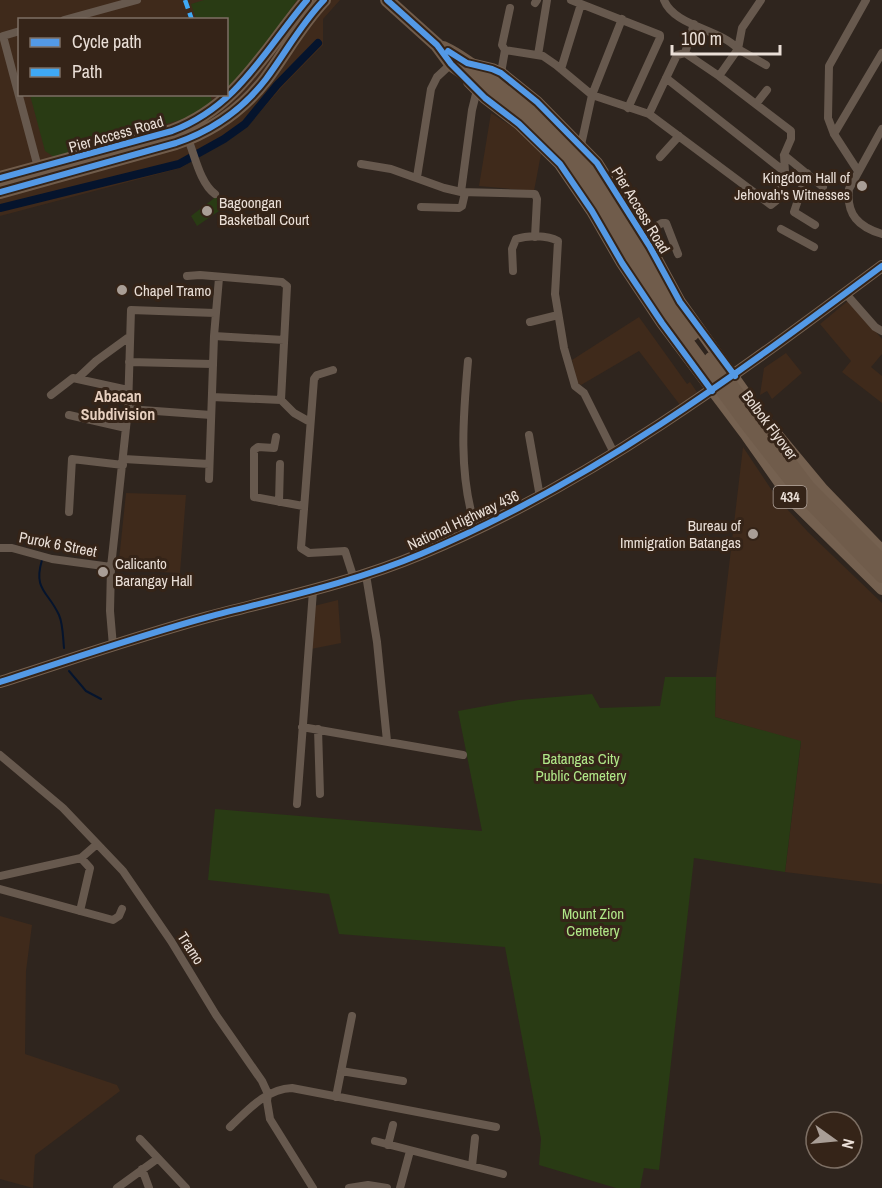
<svg xmlns="http://www.w3.org/2000/svg" width="882" height="1188" font-family="'Archivo Narrow',sans-serif">
  <style>
    .built { fill: #3f2a1b; fill-rule: evenodd }
    .green { fill: #293b14 }
    .lines { fill: none; stroke-linecap: round; stroke-linejoin: round }
    .stream { stroke: #05142d; stroke-width: 2 }
    .canal { stroke: #05142d; stroke-width: 8 }
    .street { stroke: #67594e; stroke-width: 8 }
    .primary { stroke: #756150; stroke-width: 12 }
    .highway { stroke: #705c4b; stroke-width: 14 }
    .quiet { stroke: #3fa9f5; stroke-width: 4.5; stroke-dasharray: 9 4.5; stroke-linecap: butt }
    .cycleway-casing { stroke: #352418; stroke-width: 10 }
    .cycleway { stroke: #5399e6; stroke-width: 6 }
    .poi-dot { fill: #a99e96; stroke: #352418; stroke-width: 2 }
    .labels { text-anchor: middle; dominant-baseline: central; stroke-width: 6; stroke-linejoin: round; paint-order: stroke }
    .shield { fill: #352418; stroke: #b4a79e; stroke-width: 1.5 }
    .shield-label { font-size: 14px; font-weight: bold; fill: #eadfd7 }
    .street-label { font-size: 15px; fill: #eadfd7; stroke: #352418 }
    .poi-label { font-size: 15px; fill: #eadfd7; stroke: #352418; text-anchor: start }
    .park-label { font-size: 15px; fill: #b0e788; stroke: #352418 }
    .neighbourhood-label { font-size: 16px; font-weight: bold; fill: #e6cfbf; stroke: #352418 }
  </style>
  <rect width="100%" height="100%" fill="#2f251e"/>
  <!-- built -->
  <path class="built" d="M0 0H340L323 19V45L282 87 248 126 181 168 0 216ZM20 20H226V94H20Z
    M491 113 516 129 541 154 534 191 479 186Z
    M849 300 882 339V354L871 367 882 376V403L842 372 851 361 820 324Z
    M639 317 687 384 690 382 697 392 680 405 639 351 581 385 577 383 572 360Z
    M786 353 802 373 772 399 767 391 760 395 764 368Z
    M743 447 777 498 808 532 882 603V884L785 872 801 742 715 717 716 677Z
    M126 493 186 495 180 573 118 570Z
    M338 600 341 643 311 649 314 606Z
    M0 916 32 925 26 971 25 1054 117 1085 120 1091 35 1155 33 1188 0 1179Z"/>
  <!-- green -->
  <path class="green" d="M204 0H297L250 66 227 89 226 20 196 19 191 4Z
    M210 94 213 104 183 119 54 157 45 151 30 95Z
    M217 196 225 207 197 226 191 216Z
    M665 677H716L715 717 801 741 785 872 694 858 659 1170 644 1168 640 1188H616L539 1165 541 1139 505 947 339 934 329 894 208 880 215 809 482 831 458 711 519 700 592 694 600 708 660 706Z"/>
  <g class="lines">
    <!-- stream -->
    <path class="stream" d="M42 560C33 590 48 591 59 615 63 624 63 638 64 648
      M69 671 86 691 101 699"/>
    <!-- canal -->
    <path class="canal" d="M0 208 179 164 224 139 245 124 277 85 318 43"/>
    <!-- street -->
    <path class="street" d="M571 0 660 35V38L628 108
      M664 0C674 26 720 29 738 49
      M535 3 537 0
      M64 20 137 0
      M20 31 3 36 39 171
      M738 49 742 28 761 0
      M505 50 543 56 556 65 592 95 649 114 771 205 776 201 785 172 784 155 791 139V131L719 76 685 53
      M538 55 547 0
      M561 69 581 4
      M501 73 505 50 502 45 510 8
      M719 76 738 49 766 65
      M666 78 785 172
      M756 104 767 90
      M649 114 677 55 685 53 694 24
      M882 129 849 189C846 215 859 227 882 234
      M834 134 882 53
      M188 139C195 156 200 183 215 194
      M581 145 592 95 622 19
      M784 155 823 187
      M660 157 679 136
      M361 164 391 169 444 188 461 192 535 194 537 199 535 237
      M858 171 834 134 828 118 829 66 866 0
      M807 173 794 212 815 225
      M417 177 431 89 437 77 451 64
      M461 192 472 110 477 90
      M421 207 459 208 462 206 465 193
      M781 229 814 247
      M642 235 662 223H666L678 254
      M513 271 512 249 516 239C528 235 547 235 558 241L555 294 564 348 575 386 584 393 615 455
      M187 276 200 275 282 282 287 286 281 400
      M846 294 875 327 882 331
      M530 322 558 315
      M214 336 284 340
      M468 361C463 417 458 475 476 529
      M129 362 212 364
      M333 370 317 375 314 379 301 548 309 553 345 551 354 579
      M78 378 96 361 129 337
      M51 395 73 378 128 390
      M212 397 281 400 294 413 310 422
      M128 409 211 415
      M69 415 126 428
      M529 435 540 497
      M276 437 274 448 258 447 254 450V497L303 506
      M124 459 209 464
      M209 479 214 336 219 278
      M279 502 280 464
      M69 512 72 459 123 465
      M0 548H12L52 559 111 567
      M366 575 377 642 387 741
      M113 646 110 611 111 567 128 409 131 310 215 313
      M302 727 463 755
      M318 729 320 794
      M0 755 63 808 123 871 171 941 216 1015 262 1081 268 1094 267 1101 270 1119 313 1188
      M297 804 313 591
      M81 858 97 844
      M0 876 81 858 90 868 80 911
      M0 889 113 920 119 916 122 909
      M341 1071 403 1081
      M336 1097 352 1016
      M230 1127C248 1110 266 1089 292 1088L496 1127
      M140 1139 186 1188
      M375 1141 503 1174
      M388 1145 393 1125
      M472 1166 475 1138
      M142 1169 149 1188
      M117 1188 157 1159
      M349 1188 368 1185 387 1188
      M400 1188 410 1151"/>
    <!-- primary -->
    <path class="primary" d="M471 64 492 69 501 73 537 102 597 163 650 247 680 302 759 413 823 490 882 551
      M469 82 485 98 519 124 560 164 592 211 622 263 662 323 747 436 792 500 882 589
      M0 682C69 660 138 636 208 617 280 598 352 583 421 554 591 483 736 375 882 266"/>
    <!-- highway -->
    <path class="highway" d="M387 0 437 45 451 64 525 117 569 161 599 202 669 318 750 428 801 493 882 576
      M443 48C459 55 475 68 489 78 527 103 563 134 591 170 630 221 655 282 692 334
      M0 178 172 131C238 106 264 51 307 0
      M0 192 176 143C211 131 243 109 266 79 286 52 301 24 324 0
      M711 359 808 487 882 561"/>
    <!-- quiet -->
    <path class="quiet" d="M185 0 192 20"/>
    <defs>
      <path id="cycleway" d="M387 0 437 45 451 64 485 98 519 124 560 164 592 211 622 263 662 323 712 391
        M448 51 467 63 492 69 501 73 537 102 597 163 650 247 680 302 735 376
        M0 178 172 131C238 106 264 51 307 0
        M0 192 176 143C211 131 243 109 266 79 286 52 301 24 324 0
        M0 682C69 660 138 636 208 617 280 598 352 583 421 554 591 483 736 375 882 266"/>
    </defs>
    <!-- cycleway casing -->
    <use href="#cycleway" class="cycleway-casing"/>
    <!-- cycleway -->
    <use href="#cycleway" class="cycleway"/>
  </g>
  <!-- markers -->
  <g class="poi-dot">
    <circle cx="862" cy="186" r="6"/>
    <circle cx="207" cy="211" r="6"/>
    <circle cx="122" cy="290" r="6"/>
    <circle cx="753" cy="534" r="6"/>
    <circle cx="103" cy="572" r="6"/>
  </g>
  <g class="labels">
    <!-- shield labels -->
    <rect class="shield" x="773.5" y="486" width="33" height="22" rx="4.5"/>
    <g class="shield-label">
      <text x="790" y="497">434</text>
    </g>
    <!-- street labels -->
    <g class="street-label">
      <text transform="translate(116 134) rotate(-16)">Pier Access Road</text>
      <text transform="translate(641 210) rotate(59)">Pier Access Road</text>
      <text transform="translate(770 425) rotate(53)">Bolbok Flyover</text>
      <text transform="translate(463 520) rotate(-25)">National Highway 436</text>
      <text transform="translate(58 544) rotate(11)">Purok 6 Street</text>
      <text transform="translate(191 948) rotate(57)">Tramo</text>
    </g>
    <!-- poi labels -->
    <g class="poi-label">
      <text x="850" y="177" text-anchor="end">Kingdom Hall of<tspan x="850" dy="17">Jehovah's Witnesses</tspan></text>
      <text x="219" y="202">Bagoongan<tspan x="219" dy="17">Basketball Court</tspan></text>
      <text x="134" y="290">Chapel Tramo</text>
      <text x="741" y="525" text-anchor="end">Bureau of<tspan x="741" dy="17">Immigration Batangas</tspan></text>
      <text x="115" y="563">Calicanto<tspan x="115" dy="17">Barangay Hall</tspan></text>
    </g>
    <!-- park labels -->
    <g class="park-label">
      <text x="581" y="758">Batangas City<tspan x="581" dy="17">Public Cemetery</tspan></text>
      <text x="593" y="913">Mount Zion<tspan x="593" dy="17">Cemetery</tspan></text>
    </g>
    <!-- neighbourhood labels -->
    <g class="neighbourhood-label">
      <text x="118" y="396">Abacan<tspan x="118" dy="18">Subdivision</tspan></text>
    </g>
  </g>
  <!-- legend -->
  <rect x="18" y="18" width="210" height="78" fill="#352418" stroke="#7d6f64" stroke-width="1.5"/>
  <rect x="30" y="38" width="30" height="9" fill="#5399e6" stroke="#7d6f64" stroke-width="1.5"/>
  <text x="72" y="48" font-size="18" fill="#eadfd7">Cycle path</text>
  <rect x="30" y="68" width="30" height="9" fill="#3fa9f5" stroke="#7d6f64" stroke-width="1.5"/>
  <text x="72" y="78" font-size="18" fill="#eadfd7">Path</text>
  <!-- north arrow -->
  <g transform="translate(834 1140) rotate(105)"><circle r="28" fill="#352418" stroke="#7d6f64" stroke-width="1.5"/>
  <path d="M0-4.5L10 22L0 15L-10 22Z" fill="#a99e96"/>
  <text y="-9" font-size="16" font-weight="bold" text-anchor="middle" fill="#eadfd7">N</text>
  </g>
  <!-- scale -->
  <path d="M672 45v9h108v-9" fill="none" stroke="#eadfd7" stroke-width="3"/>
  <text x="681" y="45" font-size="18" fill="#eadfd7" stroke="#352418" stroke-width="4.5" paint-order="stroke">100 m</text>
</svg>
